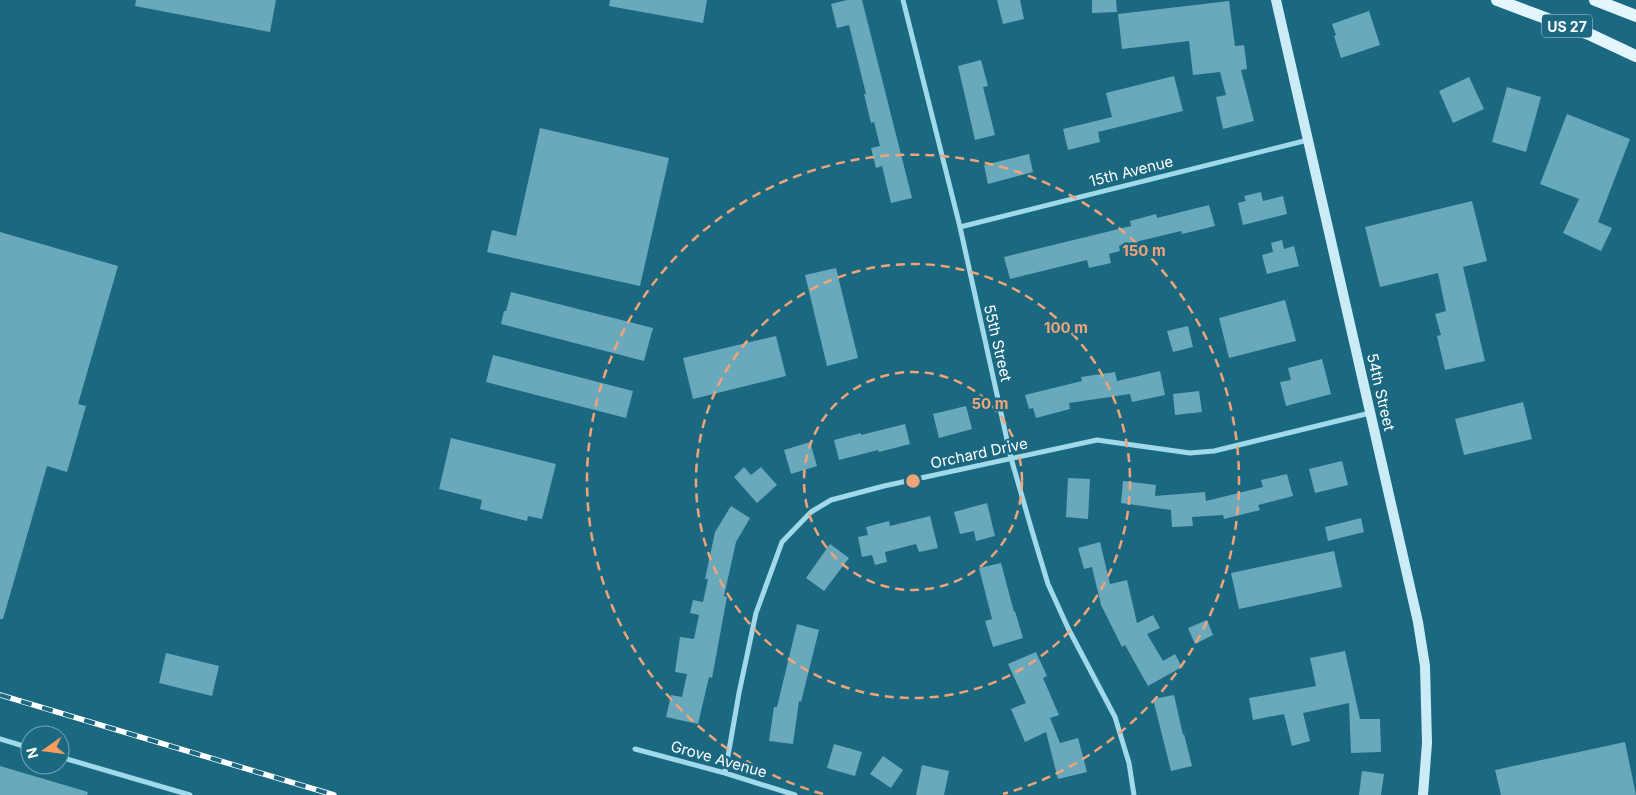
<svg xmlns="http://www.w3.org/2000/svg" width="1636" height="795" font-family="Inter,sans-serif">
  <style>
    .building { fill: #6aa8bc }
    .lines { fill: none; stroke-linecap: round; stroke-linejoin: round }
    .street { stroke: #a0d9ea; stroke-width: 5 }
    .secondary { stroke: #cbecf7; stroke-width: 10 }
    .primary { stroke: #e3f6fe; stroke-width: 12 }
    .rail-casing { stroke: #fff; stroke-width: 5.5 }
    .rail { stroke: #1b6881; stroke-width: 4; stroke-dasharray: 11; stroke-linecap: butt }
    .ring { fill: none; stroke: #f2a479; stroke-width: 2.5; stroke-dasharray: 9 6 }
    .labels { text-anchor: middle; dominant-baseline: central; stroke-width: 5; stroke-linejoin: round; paint-order: stroke }
    .shield { fill: #1b6881; stroke: #bbd2d9; stroke-width: 1 }
    .shield-label { font-size: 14px; font-weight: bold; fill: #fff }
    .street-label { font-size: 15px; fill: #fff; stroke: #1b6881 }
    .centre { fill: #f2a479; stroke: #1b6881; stroke-width: 2.5 }
    .ring-label { font-size: 15px; text-anchor: middle; font-weight: bold; fill: #f2a479; stroke: #1b6881; stroke-width: 5; stroke-linejoin: round; paint-order: stroke }
  </style>
  <rect width="100%" height="100%" fill="#1b6881"/>
  <!-- building -->
  <path class="building" d="M136 0H276L270 32 135 6Z
    M610 0H707L703 23 609 6Z
    M847 0H862L912 198 891 203 882 166 876 168 871 148 880 146 874 122 871 123 864 94H866L849 25 837 28 831 4Z
    M997 0H1020L1024 19 1003 24Z
    M1092 0H1116L1117 12 1092 13Z
    M1229 1 1235 46 1244 45 1247 69 1241 70 1254 121 1223 129 1216 97 1226 95 1220 72 1193 75 1189 41 1122 49 1118 14Z
    M1369 11 1380 45 1341 58 1334 36 1336 35 1332 24Z
    M981 60 988 86 983 87 995 135 975 140 958 66Z
    M1174 76 1183 111 1098 132 1100 142 1068 150 1063 129 1112 117 1106 93Z
    M1469 77 1484 109 1453 123 1439 91Z
    M1507 87 1541 97 1526 152 1492 142Z
    M1567 114 1630 139 1598 222 1612 228 1601 251 1563 233 1579 199 1540 184Z
    M540 128 669 158 640 286 487 252 492 230 516 236Z
    M1029 154 1033 172 988 184 984 165Z
    M1261 192 1263 201 1283 196 1287 214 1243 225 1238 203 1246 201 1244 196Z
    M1472 201 1487 261 1463 267 1485 361 1445 370 1437 336 1441 335 1435 314 1446 311 1438 273 1380 287 1365 227Z
    M1209 205 1215 226 1182 234 1181 231 1119 246 1120 251 1109 254 1111 263 1089 268 1087 260 1010 279 1004 257 1131 226 1130 221 1156 214 1157 218Z
    M0 232 118 266 78 404 86 406 67 472 47 466 3 619H0Z
    M1282 240 1284 249 1294 246 1299 266 1267 274 1262 255 1273 252 1271 243Z
    M836 268 858 358 827 366 805 275Z
    M511 292 653 328 644 361 501 324 504 311H506Z
    M1285 300 1296 341 1229 358 1219 318Z
    M1188 326 1193 347 1173 352 1167 331Z
    M776 336 786 376 693 399 683 358Z
    M493 355 633 391 626 418 486 382Z
    M1322 359 1331 394 1286 406 1280 382 1291 380 1288 368Z
    M1160 371 1165 395 1132 402 1130 394 1069 403 1070 409 1036 418 1033 408 1029 409 1025 395 1082 381 1081 377 1115 372 1117 381Z
    M1199 391 1202 412 1175 415 1173 394Z
    M1523 402 1532 439 1464 455 1455 419Z
    M966 406 972 429 939 438 933 414Z
    M905 424 910 444 879 452 878 450 839 460 834 440 861 433V435Z
    M451 438 556 464 542 519 528 516 527 521 480 509 482 500 439 489Z
    M810 442 817 466 791 474 784 450Z
    M1342 461 1348 485 1315 493 1309 469Z
    M744 467 751 475 761 467 777 485 757 503 734 477Z
    M1287 474 1293 496 1258 505 1260 510 1224 519 1223 515 1192 517 1193 526 1172 527 1171 510 1121 503 1123 481 1156 485 1155 496 1205 492 1206 501 1263 487 1261 480Z
    M1068 478 1090 479 1088 519 1066 517Z
    M987 503 995 536 976 541 974 531 960 534 954 512Z
    M731 506 750 518 736 542 724 596 727 597 712 678 709 677 698 724 666 717 671 695 682 697 687 674 675 672 680 637 694 639 699 615 690 613 693 600 703 602 708 579H705L715 532Z
    M930 516 938 548 919 552 916 544 885 552 887 562 875 565 872 555 862 557 858 537 868 535 866 527 889 521 890 526Z
    M1361 518 1364 532 1328 541 1325 527Z
    M1100 542 1110 584 1127 580 1137 623 1153 615 1160 628 1147 634 1163 661 1175 654 1182 667 1148 686 1125 645 1122 647 1101 605 1092 567 1084 569 1078 548Z
    M830 544 849 558 824 591 806 578Z
    M1334 551 1342 587 1239 609 1231 573Z
    M1001 563 1014 612 1015 611 1023 638 993 647 985 621 992 619 979 568Z
    M1207 620 1213 635 1195 644 1188 628Z
    M797 624 819 630 801 702 799 701 793 744 769 741 774 707H777Z
    M1345 651 1360 719H1380L1381 752 1351 753 1349 703 1303 713 1310 741 1292 746 1284 714 1253 720 1249 698 1316 686 1310 658Z
    M1036 652 1047 676 1043 678 1059 715 1050 718 1060 743 1078 738 1087 772 1058 779 1046 732 1025 742 1011 709 1026 703 1008 664Z
    M166 653 219 666 212 696 159 683Z
    M1174 695 1183 735 1184 734 1192 766 1171 771 1153 699Z
    M1625 742 1636 795H1501L1495 770Z
    M834 744 862 752 855 776 827 768Z
    M883 756 903 770 891 788 870 774Z
    M922 765 949 771 944 795H916Z
    M0 766 88 792 87 795H0Z
    M1362 771 1384 774 1381 795H1359Z"/>
  <g class="lines">
    <!-- street -->
    <path class="street" d="M903 0 960 227 1011 458 1032 531 1048 584 1068 628 1115 717 1129 763 1134 795
      M960 227 1308 140
      M0 739 30 748
      M635 749 725 773 795 795
      M60 757 190 795
      M725 773 739 693 756 613 782 542 811 512 831 500 884 486 1097 440 1190 453 1214 451 1370 413"/>
    <!-- secondary -->
    <path class="secondary" d="M1276 0 1418 622 1425 666 1427 743 1423 795"/>
    <!-- primary -->
    <path class="primary" d="M1497 0 1591 35 1636 56
      M1595 0 1636 16"/>
    <defs>
      <path id="rail" d="M0 695 334 795"/>
    </defs>
    <!-- rail casing -->
    <use href="#rail" class="rail-casing"/>
    <!-- rail -->
    <use href="#rail" class="rail"/>
  </g>
  <!-- distance rings -->
  <g class="ring">
    <circle cx="913" cy="481" r="109"/>
    <circle cx="913" cy="481" r="217"/>
    <path d="M823 794A326 326 0 1 1 1003 794"/>
  </g>
  <g class="labels">
    <!-- shield labels -->
    <rect class="shield" x="1542" y="14.5" width="50" height="23" rx="4"/>
    <g class="shield-label">
      <text x="1567" y="26">US 27</text>
    </g>
    <!-- street labels -->
    <g class="street-label">
      <text transform="translate(1131 171) rotate(-14)">15th Avenue</text>
      <text transform="translate(998 343) rotate(77)">55th Street</text>
      <text transform="translate(1381 392) rotate(77)">54th Street</text>
      <text transform="translate(979 453) rotate(-12)">Orchard Drive</text>
      <text transform="translate(719 759) rotate(16)">Grove Avenue</text>
    </g>
  </g>
  <circle cx="913" cy="481" r="8" class="centre"/>
  <g class="ring-label">
    <text x="1144" y="256">150 m</text>
    <text x="1066" y="333">100 m</text>
    <text x="990" y="409">50 m</text>
  </g>
  <!-- north arrow -->
  <g transform="translate(45 750) rotate(256)"><circle r="24" fill="#1b6881" stroke="#76a4b3"/>
  <path d="M0-4L9 19L0 12L-9 19Z" fill="#fb9c5d"/>
  <text y="-8" font-size="14" font-weight="bold" text-anchor="middle" fill="#ffffff">N</text>
  </g>
</svg>
